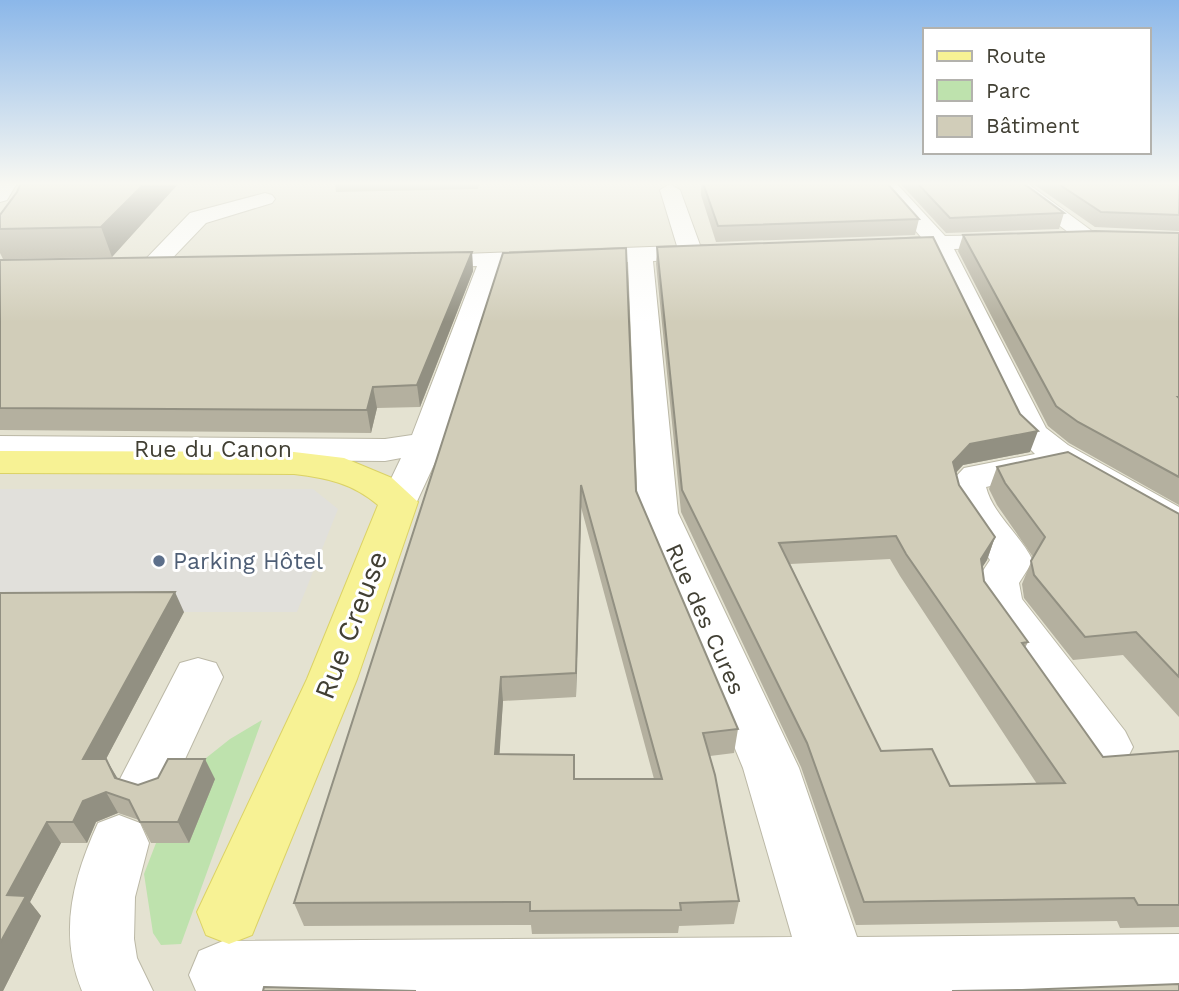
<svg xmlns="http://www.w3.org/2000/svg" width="1179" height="991" font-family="'Work Sans',sans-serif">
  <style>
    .residential { fill: #e4e2d1 }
    .green { fill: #bee2ad }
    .parking { fill: #e1e0db }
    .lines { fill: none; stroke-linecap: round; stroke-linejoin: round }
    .minor-casing { stroke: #bbb8a6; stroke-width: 2 }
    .major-casing { stroke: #dbd266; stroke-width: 2 }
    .minor { fill: #fff; fill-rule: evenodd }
    .major { fill: #f7f294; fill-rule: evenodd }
    .wall { fill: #b4b09f; fill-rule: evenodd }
    .shaded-wall { fill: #929082 }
    .building { fill: #d1cdb9; stroke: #929082; stroke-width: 2; fill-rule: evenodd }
    .service-dot { fill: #5c6f8a; stroke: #fff; stroke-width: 2.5 }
    .labels { text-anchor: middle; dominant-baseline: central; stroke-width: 6; stroke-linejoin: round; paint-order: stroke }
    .street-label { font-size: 23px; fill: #413f33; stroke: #fff }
    .service-label { font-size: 23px; fill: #4e5e75; stroke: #fff; text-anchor: start }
    .near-street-label { font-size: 28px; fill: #413f33; stroke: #fff }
  </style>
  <rect width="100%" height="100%" fill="#f0efe3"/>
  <!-- residential -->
  <path class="residential" d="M0 183H1179V991H0Z"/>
  <!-- green -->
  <path class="green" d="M262 720 181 944 161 945 153 933 144 874 156 843 189 842 196 766 230 739Z"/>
  <!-- parking -->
  <path class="parking" d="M0 489H313L338 509 297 612H0Z"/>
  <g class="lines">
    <defs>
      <path id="minor" d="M0 183H17L7 200 0 202Z
        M875 183H896L945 236 1020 235 1023 240 1020 245 1012 247 954 249 1046 428 1068 445 1179 507V537L1165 533 1060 471 986 487C993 515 1021 535 1033 561L1019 583 1022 599 1125 731 1133 747 1125 763 1106 770 1087 763 977 603 975 583 990 560 954 505 948 485 964 468 1035 454 1015 434 931 250H876L872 245 876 240 921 237Z
        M1004 183H1027L1100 237 1097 242H1081Z
        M670 184 680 190 700 245 716 247 720 252 716 257 708 259 653 261 678 513 799 768 857 937 1179 934V991H196L189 975 199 951 223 941 792 937 743 768 638 513 628 262 502 266 444 443 413 510 399 514 385 510 380 502 401 458 385 461 0 458V436L385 439 412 435 477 266 419 268 410 266 407 261 410 256 677 246 660 190Z
        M265 193 272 195 275 199 272 203 206 223 160 271H142L139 266 190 213Z
        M198 658 216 663 223 677 168 796 148 803 128 796 120 779 180 663Z
        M119 815 140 823 149 843 135 897 134 939 137 958 153 991H82C58 933 73 878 98 823Z"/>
      <path id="major" d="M0 451 294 452 344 458 392 478 418 502 357 679 252 935 229 944 206 935 197 912 307 679 378 505C352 483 327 478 294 474L0 473Z"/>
    </defs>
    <!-- minor casing -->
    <use href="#minor" class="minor-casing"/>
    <!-- major casing -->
    <use href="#major" class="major-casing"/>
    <!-- minor -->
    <use href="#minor" class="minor"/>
    <!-- major -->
    <use href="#major" class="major"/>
  </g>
  <!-- wall -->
  <path class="wall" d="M179 183 112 257 3 259 0 253V215L17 192Z
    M335 183H479L478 189 336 192Z
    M701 183H887L919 219 915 235 716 242 701 195Z
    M900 183H1023L1064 213 1059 229 946 233Z
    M1032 183H1179V231L1095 227Z
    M1179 233V505L1069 443 1048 426 958 251 963 235Z
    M657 247 1030 452 963 465 956 473 959 485 995 537 987 560 982 567 984 581 1028 642 1025 648 1103 757 1179 751V927L1120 928 1117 921 856 925 801 767 681 512 656 264ZM890 559 900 576 1037 784 950 786 881 751 790 564Z
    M472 252 473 271 420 407 377 408 371 433 0 430V260Z
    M503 253 738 729 734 753 710 756 739 901 734 924 679 926 678 933 532 934 531 925 304 926 294 903ZM581 507 654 779H575L499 754 503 701 576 697Z
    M997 467 1179 514V717L1123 655 1073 660 1024 598 1022 584 1033 557 997 505 989 489Z
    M0 593 184 612 106 759 117 778 138 785 215 779 189 843H151L139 820 118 813 96 822 87 843H61L30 902 41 916 3 991H0Z"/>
  <!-- shaded-wall -->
  <path class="shaded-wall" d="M145 183H179L112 257 101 227Z
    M472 252 473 271 420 407 417 385Z
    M373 387 377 408 371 433 367 410Z
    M1038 431 1030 452 963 465 946 483 953 462 970 444Z
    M581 485V507L576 697V673Z
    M995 537 987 560 973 582 981 559Z
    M175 592 184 612 106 759 118 779 83 759Z
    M501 677 503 701 498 778 495 754Z
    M205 759 215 779 189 843 178 822Z
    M106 792 118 813 96 822 87 843 73 822 83 801Z
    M47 822 61 843 30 902 41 916 3 991H0V943L7 895Z"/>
  <!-- building -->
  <path class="building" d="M21 183H145L101 227 0 229V215L17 192Z
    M703 183H887L919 219 718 226Z
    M917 183H1023L1064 213 950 218Z
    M1057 183H1179V215L1101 212Z
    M1095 231 1179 233V397H1178L1179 398V477L1078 422 1056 406 963 235Z
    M933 237 1020 414 1038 431 970 444 953 462 959 485 995 537 981 559 984 581 1028 642 1022 643 1103 757 1179 751V905H1138L1134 898 864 902 807 743 682 490 657 247ZM896 536 906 554 1065 783 950 786 932 749 881 751 779 543Z
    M626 248 636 491 738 729 703 733 715 775 739 901 680 903 681 910 530 911V902L294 903 503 253ZM581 485 662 779H574V755L495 754 501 677 576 673Z
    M472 252 417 385 373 387 367 410 0 408V260Z
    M1068 452 1179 514V677L1136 632 1085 637 1034 575 1031 561 1045 537 1005 483 997 467Z
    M175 592 83 759H106L115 778 138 785 158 778 168 759H205L178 822H140L129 800 106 792 83 801 73 822H47L7 895 26 896 0 943V593Z
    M1179 984V991H952L1022 990Z
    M264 987 416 991H263Z"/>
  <!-- sky -->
  <linearGradient id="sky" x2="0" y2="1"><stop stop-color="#8bb7e9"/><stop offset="0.57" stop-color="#f8f8f2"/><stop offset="1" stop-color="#f8f8f2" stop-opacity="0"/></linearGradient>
  <rect width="1179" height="322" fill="url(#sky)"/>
  <!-- markers -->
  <circle class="service-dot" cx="159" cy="561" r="7"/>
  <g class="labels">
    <!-- street labels -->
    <g class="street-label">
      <text x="213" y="449">Rue du Canon</text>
      <text transform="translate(705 619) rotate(66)">Rue des Cures</text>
    </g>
    <!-- service labels -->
    <g class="service-label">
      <text x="173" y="561">Parking Hôtel</text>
    </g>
    <!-- near-street labels -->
    <g class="near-street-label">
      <text transform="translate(351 625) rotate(-69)">Rue Creuse</text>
    </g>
  </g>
  <!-- legend -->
  <rect x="923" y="28" width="228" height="126" fill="#ffffff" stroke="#b3b2ad" stroke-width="2"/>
  <rect x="937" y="51" width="35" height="10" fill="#f7f294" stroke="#b3b2ad" stroke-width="2"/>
  <text x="986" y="63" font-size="21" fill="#413f33">Route</text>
  <rect x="937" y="80" width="35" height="21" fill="#bee2ad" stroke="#b3b2ad" stroke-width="2"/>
  <text x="986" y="98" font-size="21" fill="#413f33">Parc</text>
  <rect x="937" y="116" width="35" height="21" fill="#d1cdb9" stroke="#b3b2ad" stroke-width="2"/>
  <text x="986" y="133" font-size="21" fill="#413f33">Bâtiment</text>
</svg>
